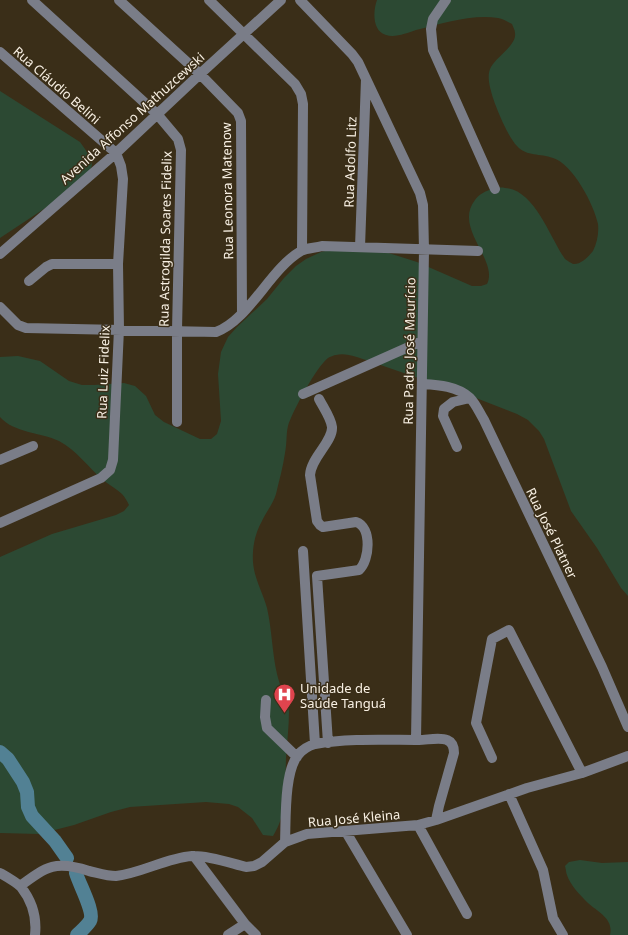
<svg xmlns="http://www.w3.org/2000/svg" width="628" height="935" font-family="'Noto Sans',sans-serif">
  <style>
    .green { fill: #2c4933 }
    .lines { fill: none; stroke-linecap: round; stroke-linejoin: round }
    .river { stroke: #528194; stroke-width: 14 }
    .minor { stroke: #7a7d88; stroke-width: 10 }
    .labels { text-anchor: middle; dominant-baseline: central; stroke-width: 3; stroke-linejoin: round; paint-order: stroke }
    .street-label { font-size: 13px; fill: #f8f0e3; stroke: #3a2e18 }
    .poi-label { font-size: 13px; fill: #f8f0e3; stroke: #3a2e18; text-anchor: start }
  </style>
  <rect width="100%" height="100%" fill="#3a2e18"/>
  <!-- green -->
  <path class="green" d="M377 0H628V596L621 588 597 548 571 511 544 439 539 431 528 420 517 414 476 398 369 361C359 358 346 352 336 355 334 355 330 357 328 358 317 366 292 412 288 426 286 434 287 444 285 453 283 467 279 481 276 494 273 504 266 512 262 521 255 533 252 548 253 562 254 578 263 593 267 608 272 630 272 652 277 674 280 687 286 698 289 711 289 727 287 742 286 758 285 783 288 813 273 836L263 835 252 818 238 807 229 804 206 802 130 807 111 812 74 825 39 834 0 833V557L52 534 116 515 124 511 129 505C127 501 125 497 122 494 117 489 109 485 103 480 88 467 76 450 59 441 40 432 14 433 0 417V357L18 356 40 361 69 381 82 385H94L124 383 135 386 146 396 155 415 164 422 200 439H211L217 434 221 421 218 374 221 352 228 337 237 327 267 299 284 278 296 266 306 259 321 252 334 249H376L417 262 472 286H481L487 284C499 260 453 228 475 200 478 195 487 190 493 189 496 188 501 187 505 188 535 190 550 238 565 259 568 261 571 263 573 264 581 265 589 256 593 251 597 243 599 233 598 224 594 205 573 164 553 158 540 153 527 157 517 146 508 137 494 104 491 91 489 84 487 74 491 67 496 57 517 45 515 33 515 30 513 27 512 24 508 22 503 19 498 18 471 14 442 24 416 30 407 33 395 38 386 35 372 31 373 11 377 0Z
    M0 91 80 142 90 156 92 165 89 174 71 191 0 238Z
    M580 860 602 863 628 862V935H610C614 919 598 912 588 903 581 896 570 885 567 875 566 873 566 869 565 866L569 862Z"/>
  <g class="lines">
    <!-- river -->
    <path class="river" d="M0 752 8 759 23 782 27 792 28 807 32 816 55 841 67 858
      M76 873C79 884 95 912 90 921 87 926 81 931 77 935"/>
    <!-- minor -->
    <path class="minor" d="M32 0 157 114 178 139 181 150 177 330V422
      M119 0 200 74 238 113 241 121 242 313
      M209 0 295 84 301 94 303 104 302 250
      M300 0 352 54 358 62 420 193 423 205 424 250 416 740
      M446 0 433 19 431 29 433 50 495 189
      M0 52 116 153 121 166 123 179 118 264 119 329 113 460 110 470 101 478 0 523
      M360 247 366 79
      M0 254 116 153 200 74 281 0
      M29 281 46 267 52 264H118
      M0 307 18 325 26 328 216 332C249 320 270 269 301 251 306 248 315 248 322 246L478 251
      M422 384C438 385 457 386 470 398 476 404 479 412 484 420L602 667 628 727
      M303 394 422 341
      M319 399C323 407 331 418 332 427 333 442 311 457 310 475L317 521 320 525 323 527 356 522C372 527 370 560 359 570L317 576 328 743
      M457 447 443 416 444 409 453 402 470 398
      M0 460 33 446
      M303 551 315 744
      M266 700 265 717 267 728 297 757
      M492 758 476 723 492 639 509 630 582 773
      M509 794 543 870 553 918 563 935
      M418 825 467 914
      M346 832 407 935
      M285 842C286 820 284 772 298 755 302 750 308 746 315 744 347 738 387 740 419 740 427 740 440 737 447 740 452 742 454 747 454 753L439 806 436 820
      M194 856 245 924 256 935
      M0 873C7 877 16 882 21 887 32 901 37 917 35 935
      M20 886C47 866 56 860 89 871 98 873 107 876 116 876 142 873 166 858 192 856 208 855 230 863 246 867L254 866 262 862 285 842 307 834 418 825 436 820 527 788 582 773 628 756
      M228 935 245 924"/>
  </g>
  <!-- icons -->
  <defs>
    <symbol id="hospital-pin" viewBox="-11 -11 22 30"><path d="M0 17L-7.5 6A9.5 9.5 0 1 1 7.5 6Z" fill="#e0444e" stroke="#3a2e18"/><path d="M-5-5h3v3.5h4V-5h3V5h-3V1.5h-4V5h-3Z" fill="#fff"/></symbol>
  </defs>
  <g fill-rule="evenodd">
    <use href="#hospital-pin" x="272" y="682" width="25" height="34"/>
  </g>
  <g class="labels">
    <!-- street labels -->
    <g class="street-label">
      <text transform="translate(57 85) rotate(41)">Rua Cláudio Belini</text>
      <text transform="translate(132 118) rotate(-42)">Avenida Affonso Mathuzcewski</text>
      <text transform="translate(350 162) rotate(-88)">Rua Adolfo Litz</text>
      <text transform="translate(227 191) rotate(-91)">Rua Leonora Matenow</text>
      <text transform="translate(165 239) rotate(-89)">Rua Astrogilda Soares Fidelix</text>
      <text transform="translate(409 351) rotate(-89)">Rua Padre José Maurício</text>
      <text transform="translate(103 372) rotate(-88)">Rua Luiz Fidelix</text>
      <text transform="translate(552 533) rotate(64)">Rua José Platner</text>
      <text transform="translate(354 818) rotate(-5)">Rua José Kleina</text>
    </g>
    <!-- poi labels -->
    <g class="poi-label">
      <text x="300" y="688">Unidade de<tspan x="300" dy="15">Saúde Tanguá</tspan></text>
    </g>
  </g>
</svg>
